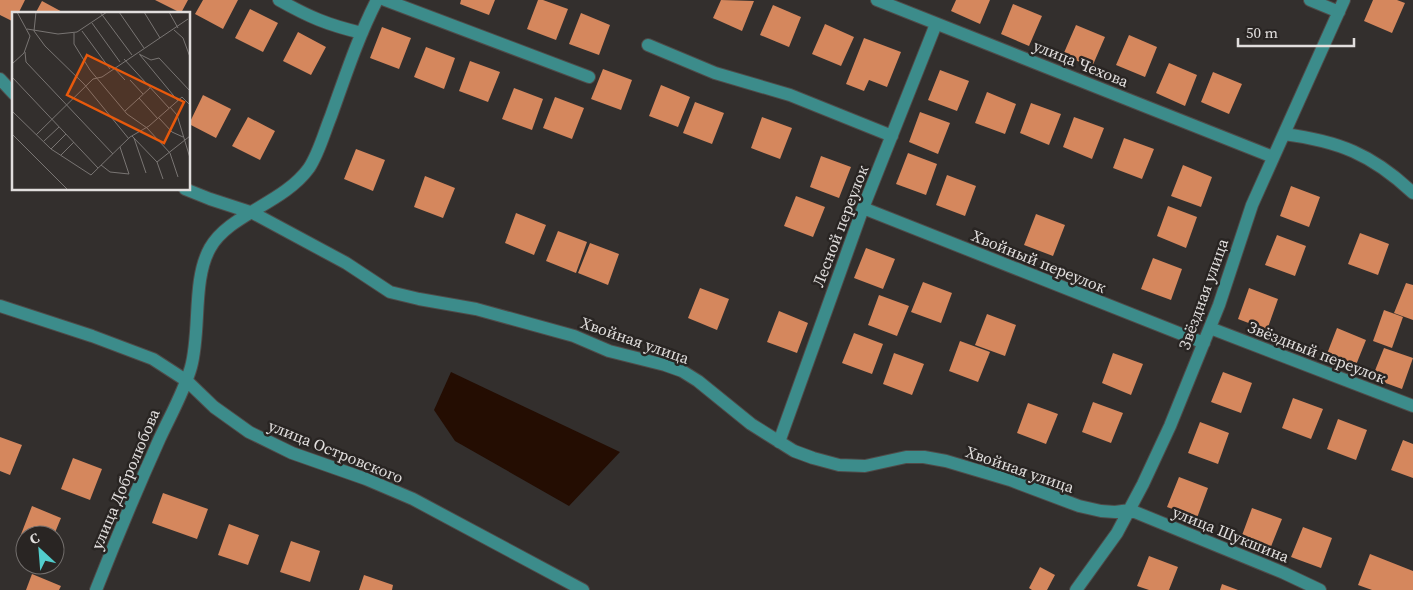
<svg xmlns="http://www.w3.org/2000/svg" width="1413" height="590" font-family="'Source Serif 4',serif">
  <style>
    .water { fill: #240d02 }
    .building { fill: #d5875d }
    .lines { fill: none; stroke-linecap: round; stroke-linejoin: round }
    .minor-casing { stroke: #4f4b49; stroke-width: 14 }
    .minor { stroke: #3c8c8b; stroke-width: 12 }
    .labels { text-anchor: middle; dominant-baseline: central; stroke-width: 5; stroke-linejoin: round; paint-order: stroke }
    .street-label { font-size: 16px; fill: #e1dedd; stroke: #292523 }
    .inset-road { fill: none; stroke: #797573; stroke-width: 1 }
    .view { fill: #e8590c; fill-opacity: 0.15; stroke: #e8590c; stroke-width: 2.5 }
    .inset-edge { fill: none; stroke: #e1dedd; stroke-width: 2.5 }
  </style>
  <rect width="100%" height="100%" fill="#332f2d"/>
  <!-- water -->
  <path class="water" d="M451 372 620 452 569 506 455 441 434 410Z"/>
  <!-- building -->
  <path class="building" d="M0 0H25L18 14H14V22L0 15Z
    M155 0H188L181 13Z
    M203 0H238L223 29 195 14Z
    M461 0H495L489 15 460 4Z
    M538 0H543L568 9 556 40 527 29Z
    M721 0 754 1 742 31 713 18Z
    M956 0H990L980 24 951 11Z
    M1373 0H1397L1405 3 1392 33 1364 21Z
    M42 1 66 14H35Z
    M1013 4 1042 16 1029 46 1001 34Z
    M773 5 801 17 789 47 760 35Z
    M250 9 278 23 263 52 235 38Z
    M581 13 610 25 599 55 569 44Z
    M825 24 854 37 841 66 812 54Z
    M1076 25 1105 37 1092 67 1063 55Z
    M382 27 411 38 399 69 370 58Z
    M298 32 326 47 311 75 283 61Z
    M1129 35 1157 47 1145 77 1116 65Z
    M864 38 901 52 887 87 869 80 864 91 846 84Z
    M426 47 455 58 444 89 414 77Z
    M470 61 500 72 488 102 459 91Z
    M1169 63 1197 75 1185 106 1156 93Z
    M603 69 632 80 621 110 591 99Z
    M940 70 969 81 957 111 928 100Z
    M1213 72 1242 84 1229 114 1201 102Z
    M661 85 690 97 678 127 649 116Z
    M514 88 543 99 532 130 502 119Z
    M987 92 1016 104 1005 134 975 123Z
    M203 95 231 109 216 138 189 124Z
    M555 97 584 108 572 139 543 128Z
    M695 102 724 113 712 144 683 133Z
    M1031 103 1061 114 1049 145 1020 133Z
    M920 112 950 123 938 154 909 142Z
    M248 117 275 131 260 160 232 146Z
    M762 117 792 128 780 159 751 148Z
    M1074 117 1104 128 1092 159 1063 147Z
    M1124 138 1154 149 1142 179 1113 168Z
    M356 149 385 160 373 191 344 179Z
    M908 153 937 164 926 195 896 184Z
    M821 156 851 167 839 198 810 187Z
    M1183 165 1212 177 1201 207 1171 196Z
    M947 175 976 186 965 216 936 205Z
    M425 176 455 188 443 218 414 207Z
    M1291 186 1320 197 1309 227 1280 216Z
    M796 196 825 207 813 237 784 226Z
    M1168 206 1197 217 1186 248 1157 236Z
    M516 213 546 225 534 255 505 243Z
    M1036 214 1065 225 1053 256 1024 245Z
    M558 231 587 242 576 273 546 261Z
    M1360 233 1389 244 1378 275 1348 264Z
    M1277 235 1306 246 1295 276 1265 265Z
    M590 243 619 254 608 285 578 273Z
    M866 248 895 259 883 289 854 278Z
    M1153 258 1182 269 1171 300 1141 289Z
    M923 282 952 293 941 323 911 312Z
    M1406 283 1413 285V320L1394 313Z
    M700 288 729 299 717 330 688 318Z
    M1249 288 1278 299 1267 330 1238 319Z
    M879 295 909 306 897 336 868 325Z
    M1384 310 1403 317 1392 348 1373 341Z
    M779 311 808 323 797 353 767 342Z
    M987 314 1016 325 1005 356 975 345Z
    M1337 328 1366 340 1354 370 1325 359Z
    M854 333 883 344 872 374 842 363Z
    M960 341 990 352 978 382 949 371Z
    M1384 348 1413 358 1402 389 1372 378Z
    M894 353 924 364 912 395 883 384Z
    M1113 353 1143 364 1131 395 1102 383Z
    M1223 372 1252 383 1241 413 1211 402Z
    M1293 398 1323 409 1311 439 1282 428Z
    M1093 402 1123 413 1111 443 1082 432Z
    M1028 403 1058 414 1046 444 1017 433Z
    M1338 419 1367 430 1356 460 1327 449Z
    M1200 422 1229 433 1218 464 1188 453Z
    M0 437 22 445 10 475 0 471Z
    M1403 440 1413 444V478L1391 470Z
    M73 458 102 469 90 500 61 489Z
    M1179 477 1208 488 1197 518 1167 507Z
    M163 493 208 509 197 539 152 523Z
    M32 506 61 518 54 535H25V539L20 537Z
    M1252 508 1282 519 1270 549 1241 538Z
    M229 524 259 535 248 565 218 555Z
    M1303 527 1332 538 1321 568 1291 557Z
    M291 541 320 551 310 582 280 572Z
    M1370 554 1413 571V590H1372L1358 585Z
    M1149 556 1178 567 1169 590H1149L1137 586Z
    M1040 567 1055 575 1047 590H1032L1029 588Z
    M32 574 61 586 59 590H26Z
    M364 575 393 585 392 590H359Z
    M1222 584 1238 590H1220Z"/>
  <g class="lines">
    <defs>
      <path id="minor" d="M279 0C309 17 328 25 362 33
        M385 0 589 77
        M877 0 1273 157
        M1310 0 1339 12
        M648 45 715 73 790 95 892 136
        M0 79 14 94
        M1284 134C1338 141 1372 154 1413 193
        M185 189 210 199 253 213 346 263 390 292 419 299 476 309 574 336 609 351 665 365 682 371 698 381 751 424 794 451 813 458 839 465 865 466 906 457H924L946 461 1010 480 1079 506 1101 511 1115 512 1130 510 1284 573 1320 590
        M863 208 1204 343
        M0 306 92 336 153 359 187 381 214 407 249 432 292 453 366 479 413 499 583 590
        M1210 328 1413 406
        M779 442 863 208 936 24
        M96 590C116 539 137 489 159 440 170 416 184 392 191 367 201 331 192 280 210 248 229 214 283 204 309 168 319 153 324 133 331 116 345 77 358 37 377 0
        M1076 590 1117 533 1143 484 1170 426 1219 305 1252 205 1344 0"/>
    </defs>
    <!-- minor casing -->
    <use href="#minor" class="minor-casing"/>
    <!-- minor -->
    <use href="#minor" class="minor"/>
  </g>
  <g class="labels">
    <!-- street labels -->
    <g class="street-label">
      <text transform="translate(1081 63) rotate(22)">улица Чехова</text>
      <text transform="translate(840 226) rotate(-69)">Лесной переулок</text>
      <text transform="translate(1039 261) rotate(22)">Хвойный переулок</text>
      <text transform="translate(1203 294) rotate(-70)">Звёздная улица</text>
      <text transform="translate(635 340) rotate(19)">Хвойная улица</text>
      <text transform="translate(1317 352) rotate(21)">Звёздный переулок</text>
      <text transform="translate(336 451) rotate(22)">улица Островского</text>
      <text transform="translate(1020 469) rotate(19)">Хвойная улица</text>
      <text transform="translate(125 479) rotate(-67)">улица Добролюбова</text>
      <text transform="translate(1231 534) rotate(22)">улица Шукшина</text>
    </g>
  </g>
  <!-- overview -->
  <g transform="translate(12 12)">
    <rect width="178" height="178" fill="#332f2d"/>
    <path class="inset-road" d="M88 0 120 43M107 0 132 36M132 0 148 26M157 0 166 16M80 11 108 50M15 17 46 22 65 20 95 0M162 18 171 26 178 45M22 19 33 34 72 72 117 127M22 19 24 0M70 19 98 57M62 21V32L78 58 115 102 135 116 158 141 166 165M13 40 14 50 101 142M127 42 139 48 147 46 178 79M128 43 166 89M112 47 157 96M0 52 12 41 18 24 5 0M101 55 113 68M0 65 86 156M118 68 131 82M127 86 146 107M158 95 165 103 178 146M0 99 39 137 79 163 118 125 137 114 170 85 178 93M113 99 138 76M147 106 160 120 171 125M0 122 56 178M24 123 81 67 90 65 176 7M120 124 145 150 151 167M122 126 134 161M32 129 47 115M39 137 54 122M49 143 62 130M145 150 178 124M89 153 98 160 117 162 108 135"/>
    <path class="view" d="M75 43 172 90 152 131 55 83Z"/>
    <rect width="178" height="178" class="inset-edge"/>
  </g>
  <!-- north arrow -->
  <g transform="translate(40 550) rotate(334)"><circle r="24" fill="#292523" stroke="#736f6d"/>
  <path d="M0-4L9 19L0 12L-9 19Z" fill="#52cdcc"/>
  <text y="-8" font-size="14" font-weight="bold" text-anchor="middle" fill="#e1dedd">С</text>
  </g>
  <!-- scale -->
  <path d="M1238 38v8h116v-8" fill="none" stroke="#e1dedd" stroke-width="2.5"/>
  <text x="1246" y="38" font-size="15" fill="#e1dedd" stroke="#292523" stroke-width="4" paint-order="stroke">50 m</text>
</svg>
